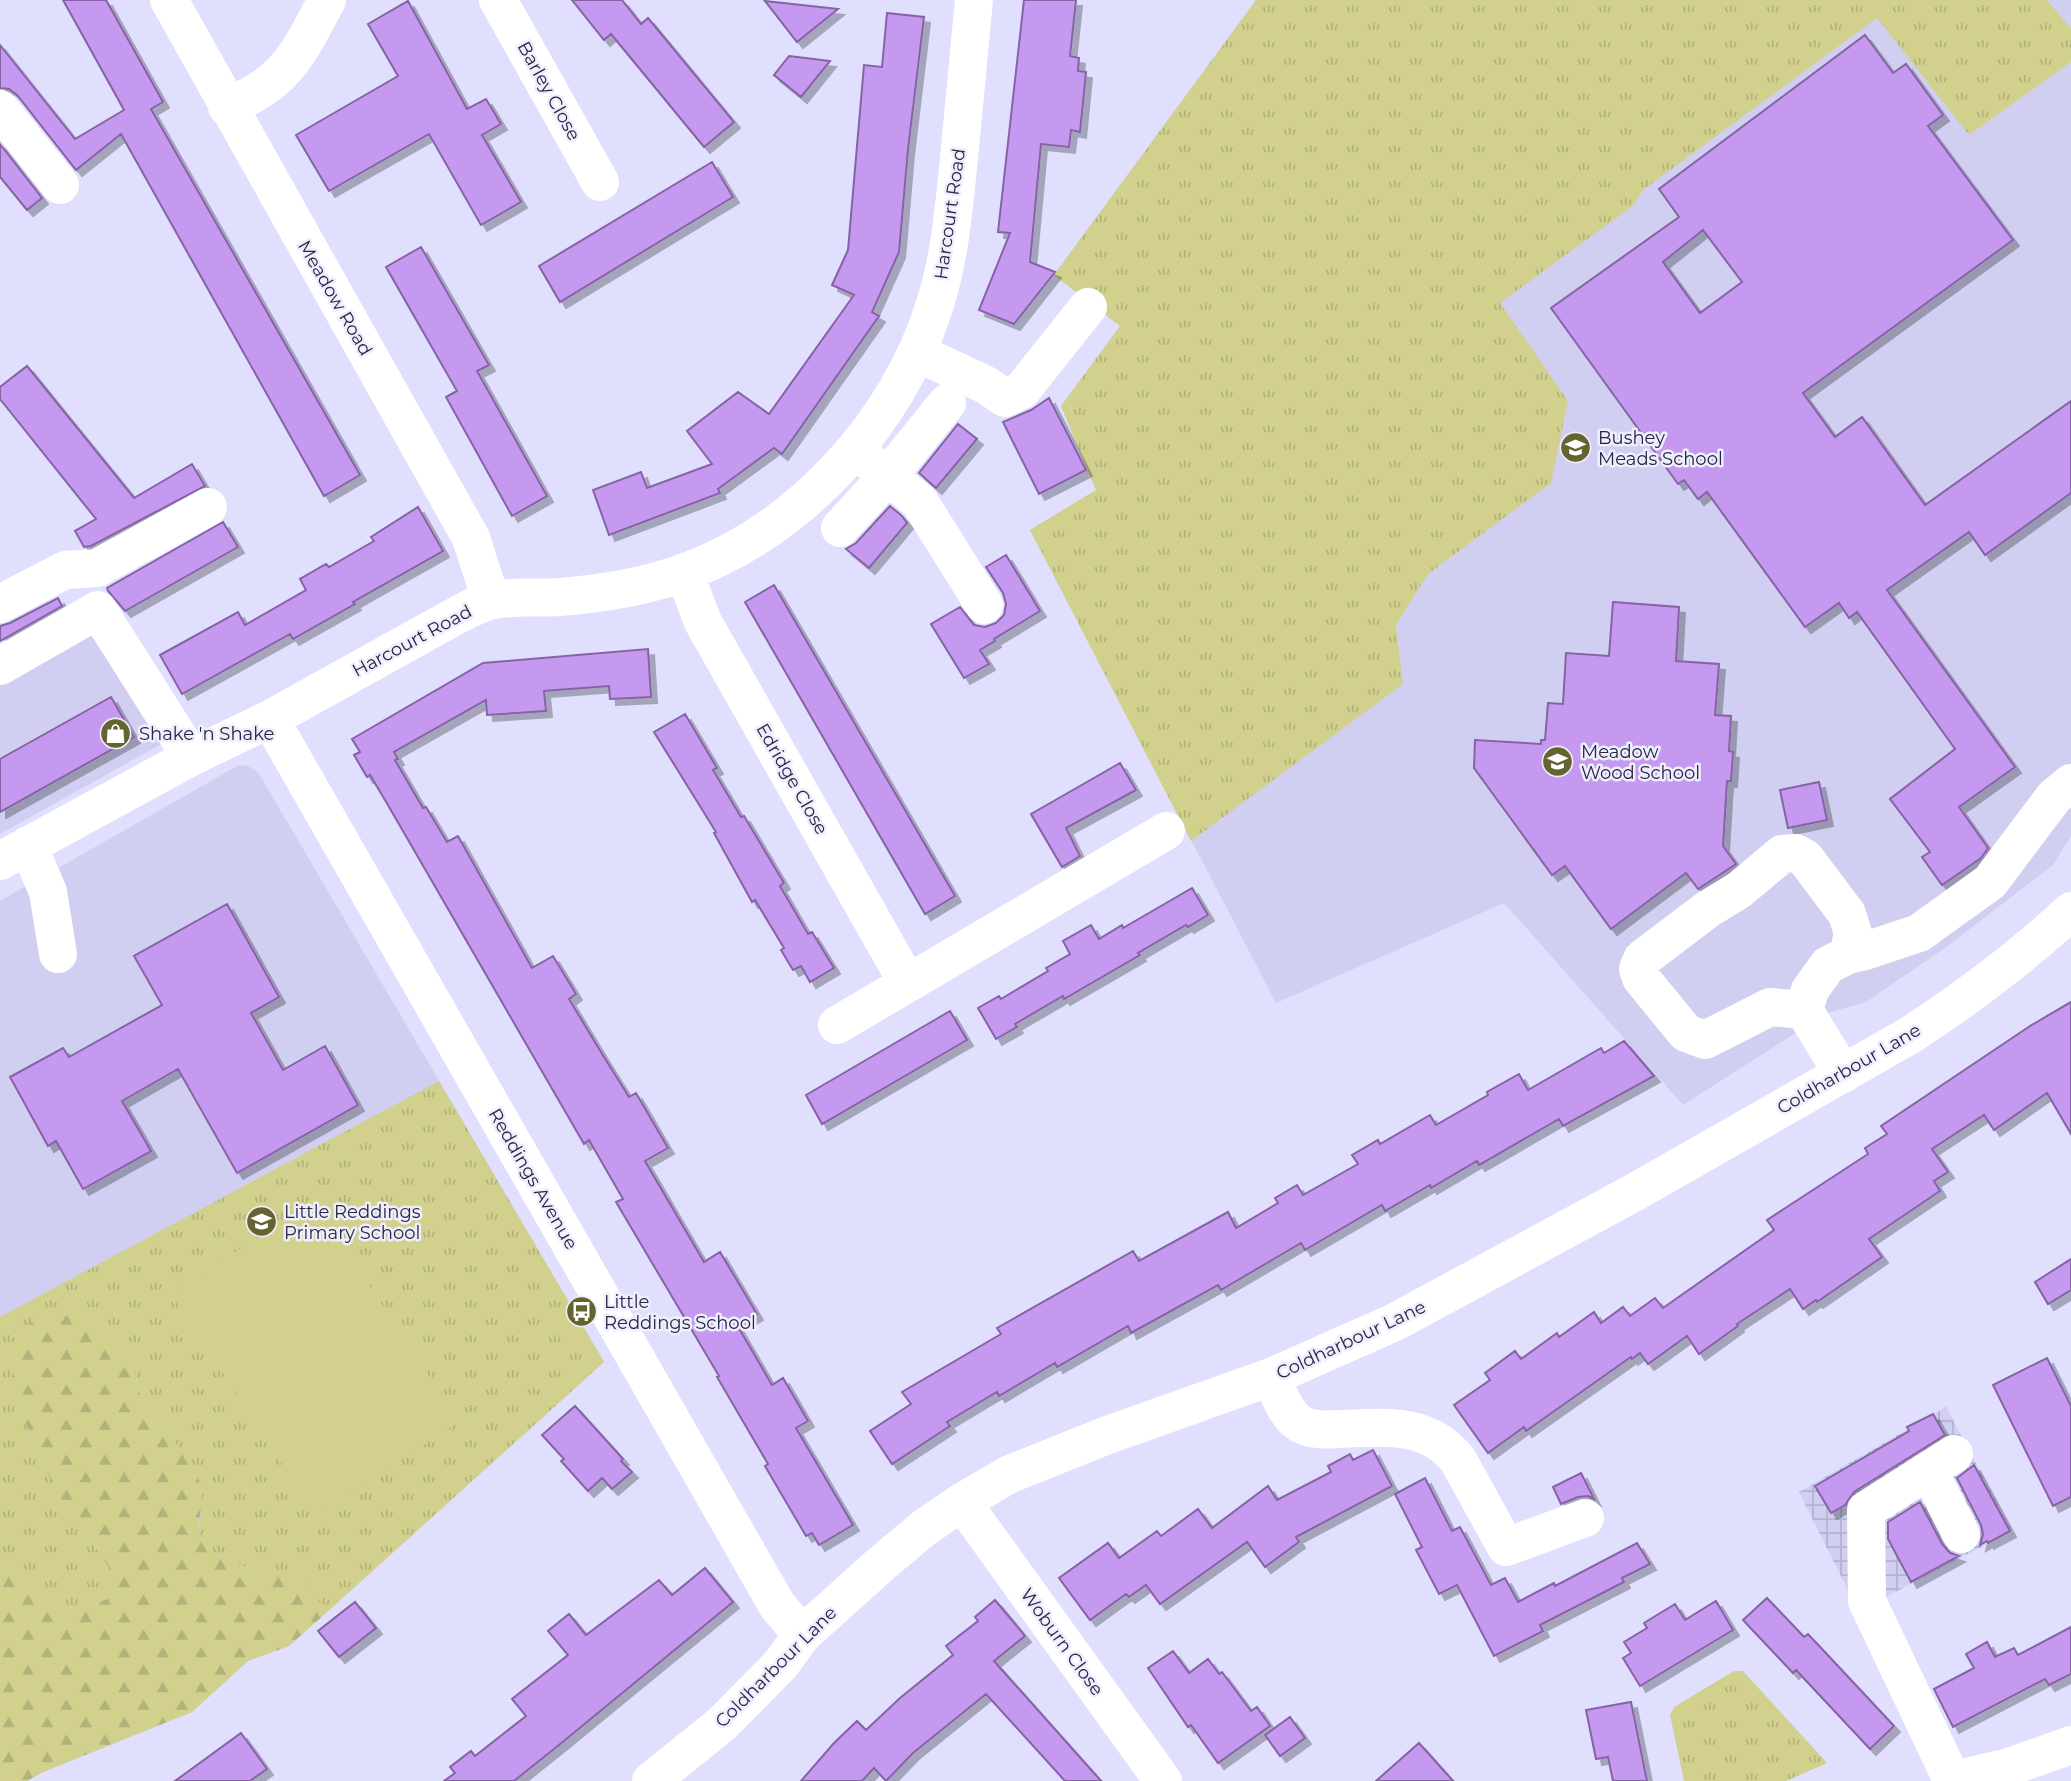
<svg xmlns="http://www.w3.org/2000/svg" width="2071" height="1781" font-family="Montserrat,sans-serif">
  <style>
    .built { fill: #d0cff1 }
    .industrial { fill: url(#industrial-grid) }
    .grass { fill: url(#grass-tufts) }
    .forest { fill: url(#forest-firs) }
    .pitch { fill: #d2d08d }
    .building { fill: #c599f0; stroke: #8563a4; stroke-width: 2; fill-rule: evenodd; filter: url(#shadow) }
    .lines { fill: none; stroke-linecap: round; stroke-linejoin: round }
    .minor { stroke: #fff; stroke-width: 38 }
    .labels { text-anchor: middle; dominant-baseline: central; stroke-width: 5; stroke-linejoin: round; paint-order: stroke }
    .street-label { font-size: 18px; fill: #282643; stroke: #eeeefd }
    .poi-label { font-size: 18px; fill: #282643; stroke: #eeeefd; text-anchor: start }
  </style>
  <defs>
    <pattern id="industrial-grid" width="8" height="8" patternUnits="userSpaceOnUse" patternTransform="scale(1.75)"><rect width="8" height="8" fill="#d0cff1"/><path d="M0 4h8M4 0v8" fill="none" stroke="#b3b2d0"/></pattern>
    <pattern id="grass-tufts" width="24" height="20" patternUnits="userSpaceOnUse" patternTransform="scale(1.75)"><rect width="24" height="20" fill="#d2d08d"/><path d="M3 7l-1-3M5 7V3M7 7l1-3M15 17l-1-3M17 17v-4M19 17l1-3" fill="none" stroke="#b4b27b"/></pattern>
    <pattern id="forest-firs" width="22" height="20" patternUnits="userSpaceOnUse" patternTransform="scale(1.75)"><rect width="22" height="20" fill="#d2d08d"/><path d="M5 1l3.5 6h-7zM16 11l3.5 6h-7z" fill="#b4b27b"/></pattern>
    <filter id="shadow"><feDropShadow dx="6" dy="6" stdDeviation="0" flood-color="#0004"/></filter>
  </defs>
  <rect width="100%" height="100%" fill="#e0dffe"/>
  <!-- built -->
  <path class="built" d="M1256 0H2071V836L2053 865 1945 948 1866 1002 1827 1013 1683 1105 1504 903 1276 1003 1030 530 1096 490 1061 406 1120 326 1054 275Z
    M92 624 163 743 0 834V679Z
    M239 765 248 766 258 772 604 1362 289 1646 248 1661 192 1712 43 1772 27 1781H0V901Z"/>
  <!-- industrial -->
  <path class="industrial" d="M1946 1407 2012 1531 1878 1601 1933 1761 1799 1492Z"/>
  <!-- grass -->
  <path class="grass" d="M1256 0H2047L2071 29V62L1969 135 1877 18 1643 190 1634 205 1500 303 1568 401 1551 483 1428 574 1396 625 1403 684 1191 841 1030 530 1096 490 1061 406 1120 326 1054 275Z
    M439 1081 604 1362 326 1613 301 1572H258L214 1553 198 1533 201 1516 169 1431 142 1403 134 1368 25 1328 16 1351 11 1390 54 1488 110 1567 111 1598 62 1621 26 1585 0 1568V1317Z
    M1734 1671H1743L1827 1763 1786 1781H1684L1670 1715 1674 1707Z"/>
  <!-- forest -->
  <path class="forest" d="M39 1316H73L100 1330 121 1346 134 1368 142 1403 169 1431 203 1487 198 1533 214 1553 258 1572H302L326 1613 289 1646 248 1661 192 1712 43 1772 27 1781H0V1568L26 1585 62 1621 111 1597 109 1567 54 1488 11 1390 15 1351 25 1328Z"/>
  <!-- pitch -->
  <path class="pitch" d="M314 1201 459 1422 316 1515 171 1294Z"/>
  <!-- building -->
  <path class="building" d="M63 0H106L163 102 151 109 360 475 324 496 121 134 76 170 17 95 9 89 0 88V45L75 139 124 110Z
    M572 0H622L641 24 648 18 734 122 704 147 611 34 604 40Z
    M1024 0H1076L1070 56 1079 58 1078 71 1086 72 1080 132 1071 130 1069 147 1041 144 1030 262 1055 272 1014 324 979 310 1010 233 998 232Z
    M408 1 467 109 486 99 501 124 482 135 521 202 481 225 429 134 329 191 296 135 398 76 368 24Z
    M765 1 838 9 797 42Z
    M887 13 924 17 908 149 899 252 872 312 879 316 782 454 774 448 718 489 720 493 609 535 593 490 641 472 647 488 712 464 687 431 738 392 769 414 854 295 832 285 848 250 864 65 882 67Z
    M1865 35 1893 73 1906 64 1943 115 1928 126 2013 240 1803 393 1835 437 1862 417 1925 505 2071 401V493L1985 555 1969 532 1887 590 2015 767 1959 807 1988 848 1981 858 1942 885 1922 857 1930 852 1890 799 1955 749 1857 612 1849 618 1839 603 1805 627 1707 492 1698 499 1684 480 1678 484 1551 308 1679 217 1659 189ZM1703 230 1742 282 1700 313 1663 262Z
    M789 56 830 61 801 97 774 75Z
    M0 144 42 198 27 210 0 177Z
    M712 162 733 197 560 302 539 266Z
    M421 247 489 365 477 371 547 496 512 516 446 397 457 391 386 267Z
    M27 366 134 498 192 464 205 486 91 546 84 547 75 531 96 519 0 399V387Z
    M1049 398 1086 470 1039 494 1003 422 1031 410Z
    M958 424 977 439 936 488 919 473Z
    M890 506 902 516 907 523 869 568 846 549 856 543Z
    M418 507 443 551 353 602 355 604 293 639 290 634 182 694 160 655 238 612 245 625 306 590 300 579 326 564 329 567 374 541 371 537Z
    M223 522 238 547 125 611 108 591 107 588Z
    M1006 555 1040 611 994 639 995 641 980 650 989 664 964 678 931 624 960 607 974 625 985 627 996 623 1004 615 1006 604 1003 593 986 567Z
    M774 585 955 896 925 914 745 602Z
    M58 598 62 606 0 641V626L10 623Z
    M1613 602 1679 607 1676 661 1719 664 1715 715 1731 716 1729 751 1733 752 1731 781H1727L1723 846 1736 864 1698 889 1686 873 1611 929 1565 866 1552 875 1474 768 1475 740 1541 744V740H1545L1548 703 1563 704 1566 653 1609 656Z
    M648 649 651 697 610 699 609 686 544 691 546 711 487 715 486 700 394 752 398 759 395 760 423 808 426 807 447 842 458 836 532 968 553 956 576 994 569 999 604 1057 629 1097 636 1093 668 1148 645 1161 704 1262 720 1252 757 1314 737 1325 772 1385 783 1378 808 1421 796 1428 853 1525 819 1545 812 1533 806 1536 765 1466 768 1464 717 1377 719 1376 616 1202 623 1199 589 1140 584 1144 385 800 370 775 367 777 354 755 360 752 352 739 483 663Z
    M111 697 134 737 0 812V759Z
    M685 714 717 768 713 770 741 817 744 816 784 883 780 886 808 934 812 932 834 968 810 982 801 966 793 970 781 950 784 948 755 900 752 902 714 833 716 832 654 732Z
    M1120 763 1136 790 1066 828 1080 856 1062 867 1031 814Z
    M1819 782 1827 820 1788 828 1780 790Z
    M1192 888 1208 915 1188 927 1186 925 1138 953 1140 955 1064 999 1063 996 1015 1024 1017 1027 996 1039 978 1008 999 996 1001 999 1048 971 1046 968 1070 954 1063 941 1091 925 1099 939 1122 925 1123 928Z
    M227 904 279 997 251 1013 283 1070 325 1046 358 1105 237 1173 178 1069 122 1101 151 1151 83 1189 56 1141 48 1146 10 1077 63 1048 69 1057 162 1005 134 956Z
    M2071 1002V1134L2047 1093 1994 1130 1984 1115 1932 1149 1948 1172 1934 1181 1940 1191 1869 1239 1882 1257 1817 1302 1816 1300 1803 1309 1790 1289 1737 1324 1738 1326 1699 1354 1687 1336 1648 1364 1640 1353 1632 1359 1631 1357 1526 1431 1524 1427 1488 1453 1454 1405 1490 1380 1485 1373 1515 1351 1521 1359 1557 1333 1559 1337 1594 1312 1601 1323 1623 1307 1630 1316 1655 1298 1663 1308 1774 1230 1767 1220 1868 1154 1865 1148 1887 1134 1881 1126 2030 1026Z
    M950 1011 967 1040 822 1124 806 1095Z
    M1624 1041 1654 1076 1563 1126 1559 1119 1479 1165 1477 1161 1431 1188 1430 1185 1385 1211 1382 1205 1305 1250 1301 1243 1221 1290 1218 1285 1131 1333 1128 1326 1057 1367 1055 1363 999 1396 997 1392 947 1422 950 1426 892 1464 870 1431 911 1404 902 1392 1001 1334 997 1328 1133 1251 1139 1261 1228 1212 1236 1228 1278 1203 1275 1198 1297 1185 1303 1195 1358 1164 1352 1155 1378 1140 1380 1144 1430 1115 1436 1125 1488 1095 1487 1092 1519 1074 1528 1090 1601 1048 1604 1053Z
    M2071 1259V1290L2048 1304 2035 1282Z
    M2047 1358 2071 1406V1497L2053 1506 1993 1385Z
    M575 1406 623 1459 621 1461 632 1472 612 1489 602 1478 588 1491 561 1461 564 1459 542 1435Z
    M1933 1414 1945 1435 1854 1492 1845 1505 1831 1513 1815 1486 1909 1431 1907 1427Z
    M1373 1450 1392 1486 1296 1537 1299 1542 1265 1567 1247 1542 1160 1604 1146 1585 1129 1597 1126 1594 1090 1620 1059 1578 1108 1543 1119 1558 1157 1531 1161 1536 1198 1509 1212 1528 1268 1486 1277 1500 1331 1472 1328 1466 1350 1454 1353 1460Z
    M1974 1465 2010 1531 1988 1543 1987 1541 1980 1545 1983 1534 1981 1525 1957 1478Z
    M1581 1473 1594 1499 1588 1496 1578 1497 1561 1504 1553 1487Z
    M1425 1478 1452 1531 1460 1527 1491 1585 1505 1578 1518 1602 1554 1583 1555 1586 1637 1543 1650 1564 1622 1578 1624 1582 1540 1625 1543 1631 1494 1656 1457 1585 1439 1594 1416 1550 1422 1547 1395 1494Z
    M1920 1502 1942 1544 1950 1553 1959 1556 1911 1582 1888 1539V1522Z
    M705 1568 733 1602 559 1745 514 1781H444L455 1773 450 1767 471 1751 475 1756 526 1716 512 1699 568 1655 548 1631 569 1614 586 1635 659 1580 672 1595Z
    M1767 1598 1804 1637 1808 1634 1894 1726 1870 1749 1796 1670 1793 1673 1743 1620Z
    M995 1600 1025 1636 994 1661 1101 1781H1065L986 1694 913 1753 886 1781 874 1768 862 1781H801L834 1743 857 1721 866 1730 900 1698 953 1655 946 1646 978 1621 975 1617Z
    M1716 1601 1733 1630 1640 1686 1623 1658 1631 1653 1624 1642 1647 1628 1644 1623 1675 1604 1685 1620Z
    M355 1602 376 1628 339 1657 318 1631Z
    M2071 1627V1674L2049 1685 2045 1679 1953 1727 1934 1689 1974 1668 1966 1654 1987 1642 1995 1657 2014 1648 2018 1655Z
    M1173 1651 1189 1673 1208 1659 1219 1674 1222 1672 1251 1711 1257 1707 1270 1726 1218 1763 1191 1725 1188 1727 1148 1668Z
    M1631 1702 1647 1781H1613L1608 1757 1596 1759 1586 1710Z
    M1290 1717 1305 1738 1280 1756 1265 1735Z
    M241 1733 267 1769 250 1781H175Z
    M1419 1743 1453 1781H1376Z"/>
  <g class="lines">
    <!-- minor -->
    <path class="minor" d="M169 0 471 538 491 600
      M498 0 600 182
      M227 107C242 100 258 93 271 82 297 62 311 29 327 0
      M0 109 60 185
      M918 353 986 385 1005 398 1022 390 1088 307
      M855 450 919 501 984 605
      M840 528 888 476 947 403
      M684 572 703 622 907 982
      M0 604 65 570 97 568 208 507
      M0 666 98 610 191 757
      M270 719 777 1605 802 1635
      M28 845 48 892 58 954
      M0 861 191 757 270 719 461 613C470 609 480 603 490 601 512 595 536 599 559 597 600 594 643 587 683 573 800 531 899 422 935 304 950 257 954 207 959 158 964 105 969 53 974 0
      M1804 1010 1770 1007 1705 1040 1686 1033 1641 978 1638 969 1642 959 1708 909 1739 890 1782 854 1796 853 1805 858 1847 914 1853 933 1848 955
      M837 1025 1166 831
      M1843 1074 1804 1010 1810 990 1828 965 1848 955 1865 951 1919 933 1990 882 2054 797 2071 783
      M1271 1377C1278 1391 1285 1414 1299 1423 1310 1430 1323 1430 1336 1429 1382 1428 1426 1420 1458 1460L1506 1547 1585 1518
      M1929 1471 1961 1534
      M962 1502 1163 1781
      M1952 1780 1867 1601 1866 1510 1954 1454
      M651 1781 723 1723 781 1664 802 1635 881 1564 924 1528 962 1502 1010 1474 1105 1436 1271 1377 1395 1322 1635 1192 1912 1034C1968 997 2022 957 2071 911
      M1950 1781 2009 1767 2071 1745"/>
  </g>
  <!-- icons -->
  <defs>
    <symbol id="school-disc" viewBox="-11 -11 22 22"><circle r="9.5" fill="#656330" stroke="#eeeefd"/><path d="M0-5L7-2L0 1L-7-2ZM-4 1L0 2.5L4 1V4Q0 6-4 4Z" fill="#fff"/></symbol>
    <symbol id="shop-disc" viewBox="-11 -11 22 22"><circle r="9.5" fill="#656330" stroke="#eeeefd"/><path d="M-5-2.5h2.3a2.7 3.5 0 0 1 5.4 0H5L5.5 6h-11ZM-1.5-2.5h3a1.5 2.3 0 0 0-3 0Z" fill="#fff"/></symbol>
    <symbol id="bus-disc" viewBox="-11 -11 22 22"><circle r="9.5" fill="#656330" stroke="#eeeefd"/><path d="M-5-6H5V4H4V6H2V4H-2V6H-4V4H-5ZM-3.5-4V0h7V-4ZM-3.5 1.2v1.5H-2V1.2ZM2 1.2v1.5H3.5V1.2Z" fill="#fff"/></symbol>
  </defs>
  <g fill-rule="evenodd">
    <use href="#school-disc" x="1558" y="430" width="35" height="35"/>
    <use href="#shop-disc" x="98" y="716" width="35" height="35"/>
    <use href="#school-disc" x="1540" y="744" width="35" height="35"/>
    <use href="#school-disc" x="244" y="1204" width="35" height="35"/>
    <use href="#bus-disc" x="564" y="1294" width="35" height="35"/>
  </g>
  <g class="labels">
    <!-- street labels -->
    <g class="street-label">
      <text transform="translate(549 91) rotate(61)">Barley Close</text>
      <text transform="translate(950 214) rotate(-82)">Harcourt Road</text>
      <text transform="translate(335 298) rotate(60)">Meadow Road</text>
      <text transform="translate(412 641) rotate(-28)">Harcourt Road</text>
      <text transform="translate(792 779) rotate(60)">Edridge Close</text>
      <text transform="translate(1849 1069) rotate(-30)">Coldharbour Lane</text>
      <text transform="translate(533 1179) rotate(60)">Reddings Avenue</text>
      <text transform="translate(1351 1340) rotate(-25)">Coldharbour Lane</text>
      <text transform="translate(1062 1642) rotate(54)">Woburn Close</text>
      <text transform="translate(776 1667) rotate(-45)">Coldharbour Lane</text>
    </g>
    <!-- poi labels -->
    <g class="poi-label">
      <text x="1598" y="438">Bushey<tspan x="1598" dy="21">Meads School</tspan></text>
      <text x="139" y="734">Shake 'n Shake</text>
      <text x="1581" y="752">Meadow<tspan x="1581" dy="21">Wood School</tspan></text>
      <text x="284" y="1212">Little Reddings<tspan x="284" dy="21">Primary School</tspan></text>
      <text x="604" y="1302">Little<tspan x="604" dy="21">Reddings School</tspan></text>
    </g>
  </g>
</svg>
